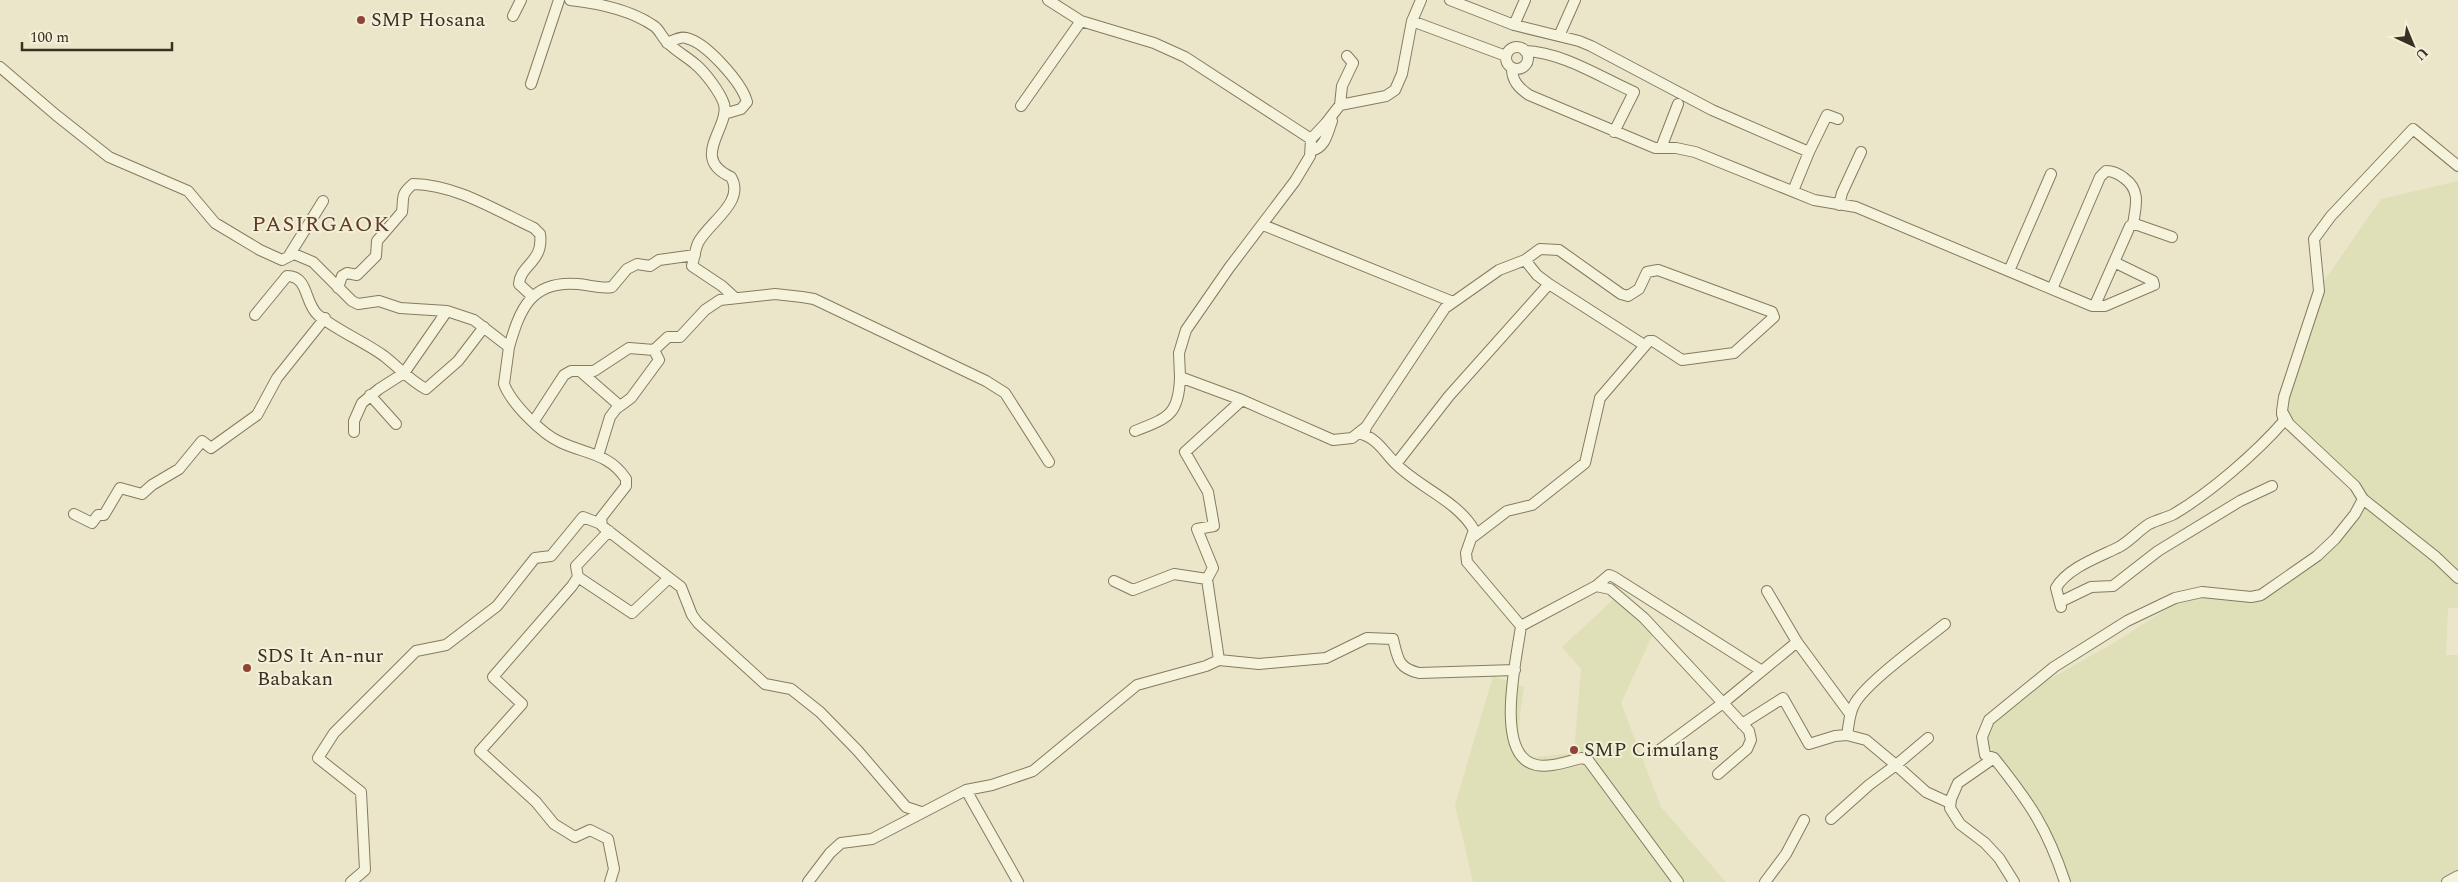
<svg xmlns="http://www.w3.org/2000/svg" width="2458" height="882" font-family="Spectral,serif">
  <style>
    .farmland { fill: #dfdfb8 }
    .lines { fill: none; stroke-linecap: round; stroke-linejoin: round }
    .street-casing { stroke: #867a60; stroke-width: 12 }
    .street { stroke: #f6f3dd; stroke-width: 10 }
    .poi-dot { fill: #8f4436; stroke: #f3efd9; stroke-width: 2 }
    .labels { text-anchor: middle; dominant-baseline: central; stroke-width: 4; stroke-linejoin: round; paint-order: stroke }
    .poi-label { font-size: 20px; fill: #383022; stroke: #f3efd9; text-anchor: start }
    .quarter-label { font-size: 22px; letter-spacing: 1px; fill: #603b26; stroke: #f3efd9 }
  </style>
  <rect width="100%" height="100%" fill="#ebe6ca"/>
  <!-- farmland -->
  <path class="farmland" d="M2458 181V608H2448L2446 655H2458V882H2064L2047 829 1981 735 2025 693 2117 641 2187 596 2274 592 2336 546 2365 499 2279 415 2322 284 2381 199Z
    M1616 597 1654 632 1621 703 1661 807 1726 882H1473L1455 805 1493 676 1524 687 1517 739 1524 758 1574 753 1581 669 1562 647Z"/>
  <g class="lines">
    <defs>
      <path id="street" d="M570 0C597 3 631 10 654 26 660 30 662 38 668 43 676 51 687 57 695 64 705 72 720 92 724 104 730 128 689 158 731 177 746 202 708 223 698 243 695 250 694 259 692 266L722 286 734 297
        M1048 0 1081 21 1154 43 1185 57 1311 139 1310 156 1295 181 1229 268 1186 330 1179 353 1180 377 1242 400 1333 440 1352 438 1366 427 1364 435C1377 439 1386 454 1395 463 1418 487 1458 501 1474 530L1466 553 1467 562 1521 626C1517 657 1493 756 1536 765 1551 768 1568 761 1582 758L1588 760 1678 882
        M1450 0 1514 25 1579 41 1591 46 1712 110 1809 152 1793 191
        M513 16 521 0
        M1412 21 1506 56
        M1514 25 1525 0
        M1559 36 1575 0
        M667 43C673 41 680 36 686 38 706 42 742 83 747 102L741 109 724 114
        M1506 58a11 11 0 1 1 22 0a11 11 0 1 1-22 0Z
        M1525 51C1562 52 1600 77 1634 92L1614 132
        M0 67 56 115 109 157 188 191 215 223 260 250 282 260 294 254 313 262 352 301 358 304 379 301 400 308 447 311 474 320 509 347 504 384C511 403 542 434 560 442 585 454 609 453 626 479V486L601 518 602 526 681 587 692 615 698 623 765 684 791 689 820 712 858 751 906 807 921 812
        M1512 69C1512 81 1519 88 1529 95L1655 148H1676L1695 152 1814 200 1856 207 2092 306 2095 305 2130 226 2135 224 2172 237
        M531 84 559 0
        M1340 105 1342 86 1353 63 1347 56
        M1021 106 1081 21
        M1311 139 1326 123 1340 105 1386 96 1395 90 1402 74 1412 21 1421 0
        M1661 148 1678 104
        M1311 151C1326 147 1327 134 1332 121
        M1809 152 1827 115 1838 119
        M1839 205 1842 193 1861 152
        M1263 225 1453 302
        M290 254 323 201
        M2009 271 2051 174
        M1549 284 1644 345
        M338 288 342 276 347 273 357 275 376 256 377 241 402 212C404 197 400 195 413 184 457 185 495 210 534 228L540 234C544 262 520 265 519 284L532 296
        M2052 289 2100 177 2106 171C2113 171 2119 174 2124 178 2141 190 2136 206 2133 224
        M2093 306H2105L2154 285 2153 281 2114 262
        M255 315 287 276C309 276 304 303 318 315 338 331 363 341 384 356 398 367 411 381 426 389L458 361 484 327
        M509 347C520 309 531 280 578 284 589 285 601 289 612 287L627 269 637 264 650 266 659 260 695 255
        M581 372 620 406
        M370 395 396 424
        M534 421 564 375 571 371H594L629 348 654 350 668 337H680L705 310 720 300 775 294 802 297 814 299 986 381 1005 393 1049 462
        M1366 427 1445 308 1499 270 1525 260 1537 275 1549 284 1449 396 1396 464
        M1135 431C1168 418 1179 415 1180 377
        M354 432V421L362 403 379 389 404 373 447 311
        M598 456 610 417 616 409 631 398 659 360 654 350
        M2363 499 2436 557 2458 578
        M74 514 92 523 98 515H104L120 488 142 494 152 485 179 469 202 441 211 448 257 415 277 378 325 318
        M609 531 576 566 578 577 572 586 493 677 522 704 480 751 536 802 554 824 575 837 590 830 608 839 614 869 610 882
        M1473 537 1507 511 1532 505 1585 463 1600 398 1649 341H1653L1682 360 1734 353 1774 317 1772 312 1658 270 1647 272 1639 289 1628 296 1621 294 1559 250 1540 249 1525 260
        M578 577 632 613 669 578
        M1114 581 1133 590 1174 574 1207 579
        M1596 586 1609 575 1614 577 1762 671
        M1767 591 1797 642 1850 714
        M2060 602 2091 587 2113 586 2158 551 2240 501 2272 486
        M2061 607 2056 588C2067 568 2099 557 2119 547 2130 541 2138 531 2149 524 2157 520 2166 518 2174 514 2211 492 2256 453 2284 421L2282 414
        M1521 626 1596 586 1610 589 1644 618 1723 703 1658 751
        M1219 660 1259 664 1326 658 1367 638 1393 639C1398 659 1398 668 1419 673L1515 670
        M1742 724 1783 698 1809 744 1835 736 1847 735 1866 740 1896 765 1869 785 1831 819
        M1847 735C1849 725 1849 714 1854 705 1864 684 1925 640 1945 624
        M1928 738 1896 765 1926 792 1950 803
        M1994 758 1958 783 1951 799 1950 808 1960 824 1985 843 1999 858 2014 882
        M1718 774 1747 749 1751 740 1749 731 1723 703 1797 642
        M966 790 1018 882
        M351 882 365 870 361 792 318 758 334 733 416 651 446 645 497 606 535 558 551 556 583 517 601 524
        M808 882 830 853 841 843 872 839 966 790 992 785 1033 771 1137 685 1206 666 1219 660 1207 579 1213 568 1197 529 1214 526 1208 492 1185 452 1242 400
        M1765 882 1786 854 1804 820
        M2065 882C2047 828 2030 803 1994 758L1985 755 1982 737 1989 720 2054 667 2127 621 2175 598 2202 592 2251 597 2261 595 2317 556 2335 539 2355 514 2363 499 2355 486 2289 424 2282 411 2284 397 2319 291 2314 239 2331 216 2413 129 2458 166
        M2447 882 2458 876"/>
    </defs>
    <!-- street casing -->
    <use href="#street" class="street-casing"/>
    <!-- street -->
    <use href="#street" class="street"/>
  </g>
  <!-- markers -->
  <g class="poi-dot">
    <circle cx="361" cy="20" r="5"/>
    <circle cx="247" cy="668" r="5"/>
    <circle cx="1574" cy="750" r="5"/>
  </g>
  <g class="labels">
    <!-- poi labels -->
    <g class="poi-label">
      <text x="371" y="20">SMP Hosana</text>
      <text x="257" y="656">SDS It An-nur<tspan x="257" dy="23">Babakan</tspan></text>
      <text x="1584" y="750">SMP Cimulang</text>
    </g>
    <!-- quarter labels -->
    <g class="quarter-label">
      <text x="321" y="224">PASIRGAOK</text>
    </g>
  </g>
  <!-- north arrow -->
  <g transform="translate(2413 45) rotate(136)" stroke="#f3efd9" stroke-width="4" paint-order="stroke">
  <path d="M0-4L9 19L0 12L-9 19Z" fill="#383022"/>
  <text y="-8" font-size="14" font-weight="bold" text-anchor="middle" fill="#383022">U</text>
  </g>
  <!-- scale -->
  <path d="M22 42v8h150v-8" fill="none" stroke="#383022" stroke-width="2.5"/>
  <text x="30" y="42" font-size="15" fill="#383022" stroke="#f3efd9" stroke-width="4" paint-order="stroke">100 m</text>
</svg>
